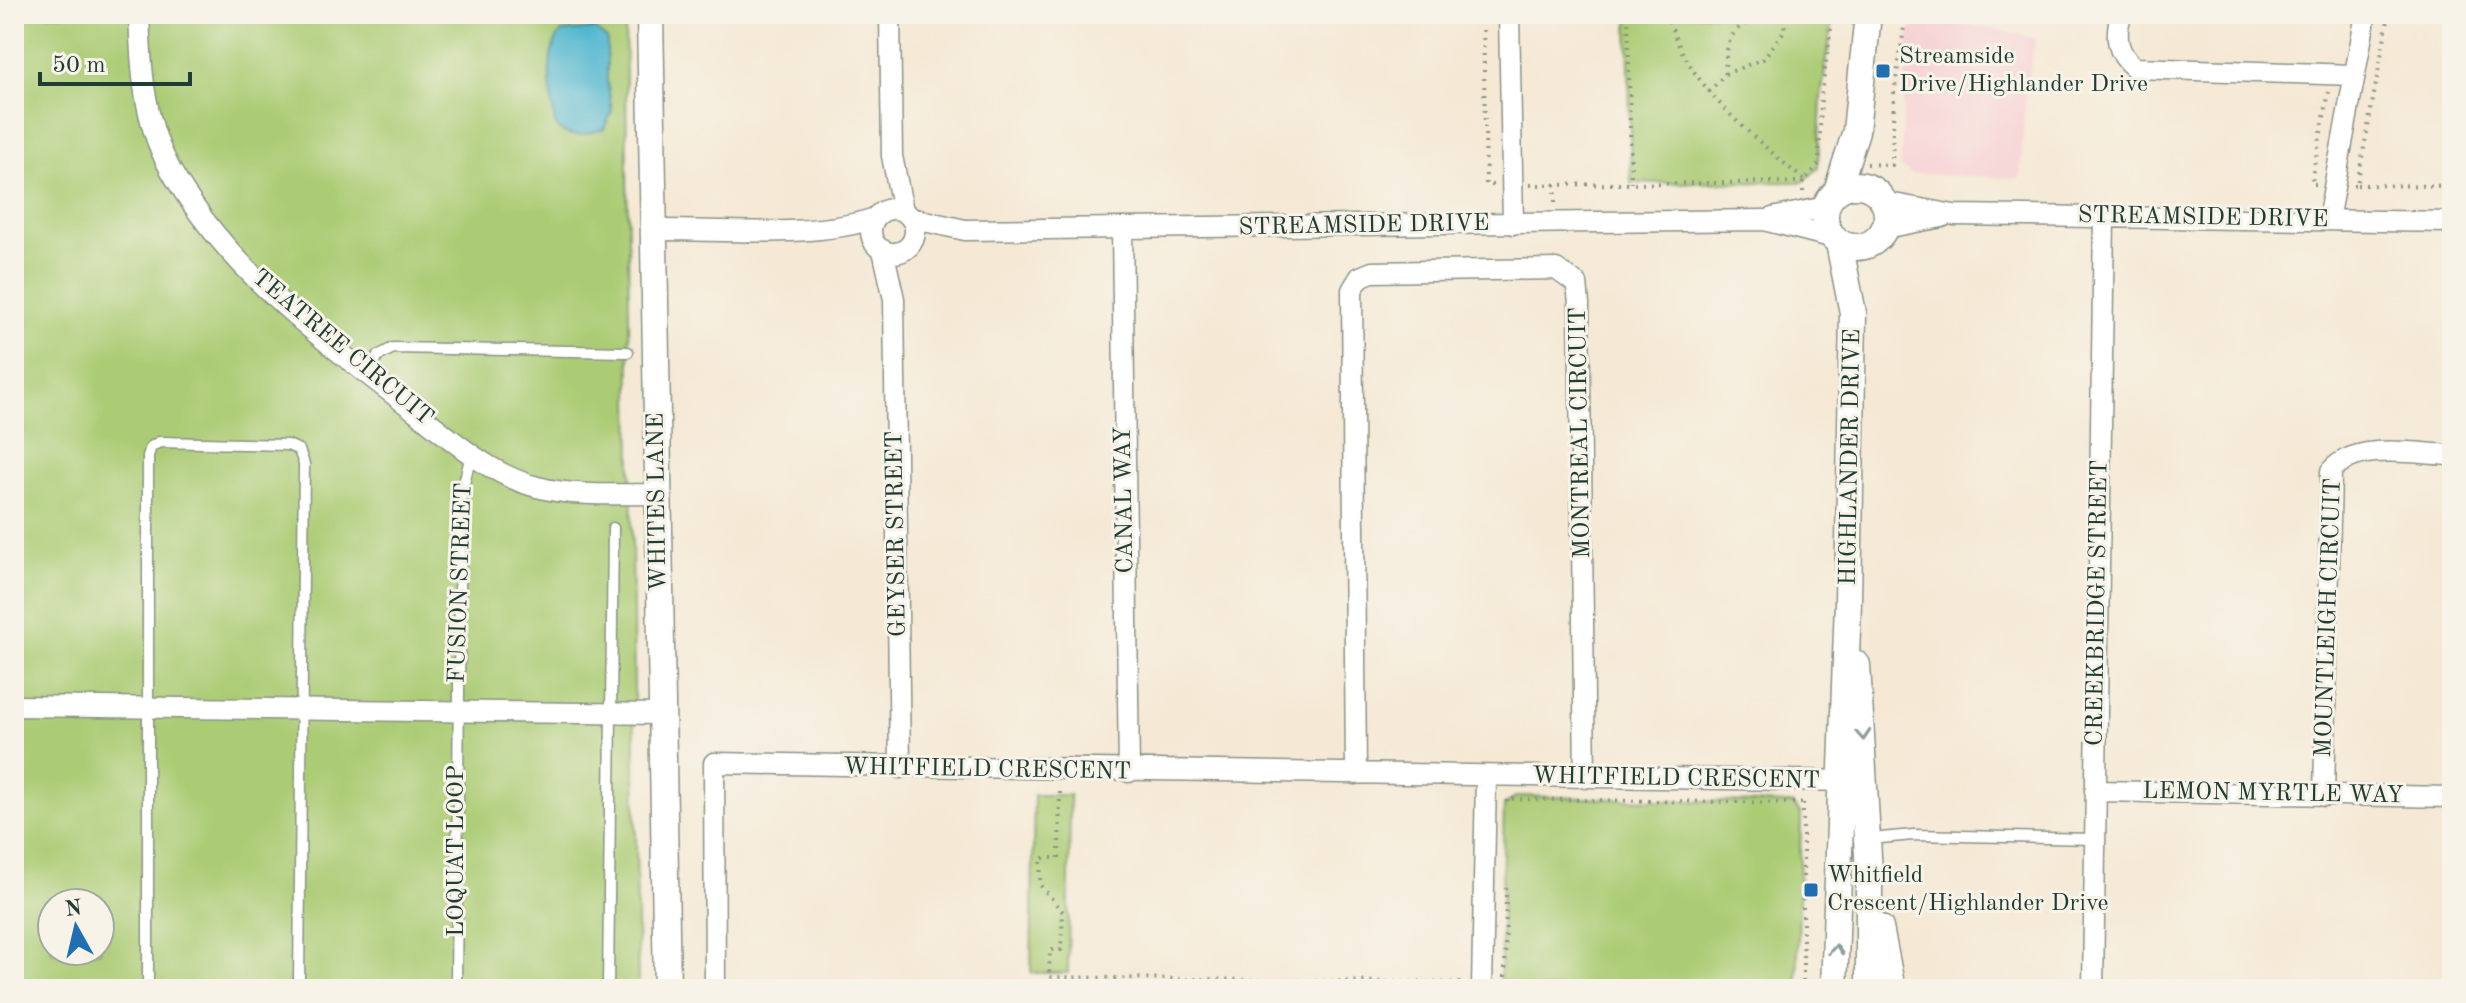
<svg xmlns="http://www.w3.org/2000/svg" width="2466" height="1003" font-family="'Old Standard TT',serif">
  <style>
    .built { fill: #f7cfd3 }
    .green { fill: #abcc75; stroke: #658454; stroke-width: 2; fill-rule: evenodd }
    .water { fill: #51b7d0; stroke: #387a82; stroke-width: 2 }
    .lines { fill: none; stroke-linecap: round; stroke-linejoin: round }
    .service-casing { stroke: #8a9384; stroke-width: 13 }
    .minor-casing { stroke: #8a9384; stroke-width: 23 }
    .tertiary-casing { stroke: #8a9384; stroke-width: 29 }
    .path { stroke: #8a9384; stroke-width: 4; stroke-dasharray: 2 6; stroke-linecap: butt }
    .service { stroke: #fff; stroke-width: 10 }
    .minor { stroke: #fff; stroke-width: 20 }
    .tertiary { stroke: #fff; stroke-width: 26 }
    .oneway { stroke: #8f9e9a }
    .poi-dot { fill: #1f6fb2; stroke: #f7f3e8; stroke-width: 3 }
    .labels { text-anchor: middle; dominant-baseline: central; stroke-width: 6; stroke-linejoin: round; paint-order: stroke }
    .poi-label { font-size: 24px; fill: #1f3d34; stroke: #f7f3e8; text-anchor: start }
    .street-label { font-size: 24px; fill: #1f3d34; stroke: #f7f3e8 }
  </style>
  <rect width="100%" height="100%" fill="#f7f3e8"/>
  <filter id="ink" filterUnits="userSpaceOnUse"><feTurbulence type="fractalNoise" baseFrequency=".0125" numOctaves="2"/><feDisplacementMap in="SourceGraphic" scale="16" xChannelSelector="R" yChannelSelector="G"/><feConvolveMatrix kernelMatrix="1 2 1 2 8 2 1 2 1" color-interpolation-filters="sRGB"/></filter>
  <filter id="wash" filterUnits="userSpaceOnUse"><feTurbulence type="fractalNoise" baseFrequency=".006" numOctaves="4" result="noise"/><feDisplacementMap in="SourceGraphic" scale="32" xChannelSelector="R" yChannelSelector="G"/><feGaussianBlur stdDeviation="1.8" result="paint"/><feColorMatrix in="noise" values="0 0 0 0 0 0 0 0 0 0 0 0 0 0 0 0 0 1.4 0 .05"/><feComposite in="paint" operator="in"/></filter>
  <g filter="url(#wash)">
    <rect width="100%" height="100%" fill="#f5e9d5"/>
    <!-- built -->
    <path class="built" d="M1919 15 2036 38 2025 101 2020 178 1912 174 1900 166 1908 37Z"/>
    <!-- green -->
    <path class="green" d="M14 14H625L638 989H14ZM52 903H100V951H52Z
      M1628 14H1834L1821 97 1818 168 1803 182 1631 183Z
      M1034 795H1070L1068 973H1031Z
      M1517 796 1792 804 1801 814 1797 989H1500L1504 805Z"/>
    <!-- water -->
    <path class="water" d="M594 29 607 39V80L612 111 604 129C587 134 566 142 555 124 552 98 542 54 562 32Z"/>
  </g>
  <g filter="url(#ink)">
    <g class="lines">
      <defs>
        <path id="service" d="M368 375 378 356 393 348 628 352
          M1870 839 1913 835 2094 839
          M148 989V456L151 447 159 442 288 445 299 450 304 464 299 981 296 989
          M459 989 456 983 461 496 471 454
          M608 989 613 528"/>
        <path id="minor" d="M139 14C141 67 143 119 169 167 226 269 324 341 414 410 451 439 490 475 537 487 575 497 619 494 658 494
          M890 14 892 156 903 211
          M1509 14 1513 224
          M2121 14C2115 36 2116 53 2135 68L2354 75
          M1883 202 1954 215 2452 222
          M871 231a22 22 0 1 1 44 0a22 22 0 1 1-44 0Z
          M911 218 965 230 1764 220 1831 237
          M1772 218 1826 207
          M2328 220 2366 14
          M1122 228 1129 772
          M1885 228 1942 217
          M654 230C719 229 815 239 875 218
          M883 250 894 299 900 768
          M14 706 662 714
          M1356 774 1352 290 1360 277 1372 272 1556 269 1577 284 1579 304 1585 778
          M2095 791 2452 797
          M2324 796 2331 471C2356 441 2417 454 2452 455
          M715 989 714 763 1854 781
          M1482 989 1486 776
          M2093 989 2104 217"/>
        <path id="tertiary" d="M650 14 667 989
          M1825 216a31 31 0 1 1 62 0a31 31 0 1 1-62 0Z
          M1837 191 1856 131 1868 14
          M1857 665 1869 874V989
          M1880 928 1892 989
          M1834 989 1848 602 1853 313 1839 243"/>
      </defs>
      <!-- service casing -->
      <use href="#service" class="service-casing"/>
      <!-- minor casing -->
      <use href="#minor" class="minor-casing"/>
      <!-- tertiary casing -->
      <use href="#tertiary" class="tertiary-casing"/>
      <!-- path -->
      <path class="path" d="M1483 14 1486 185H1493
        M1628 14 1631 183
        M1667 14C1687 87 1750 133 1805 181
        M1725 74C1726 38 1730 28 1765 14
        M1709 92 1725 74 1763 59 1785 30 1783 16 1774 14
        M1867 164 1892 165 1894 94 1906 14
        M1555 184V206
        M2316 184H2312L2313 172 2329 92
        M1530 185 1803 182
        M2353 185H2357L2389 14
        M2357 185 2452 186
        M1803 192V182L1819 164 1821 97 1833 14
        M1060 792 1059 858H1041L1040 885 1063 912 1061 950H1050L1049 977 1464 983
        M1507 802V799L1803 803
        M1501 983 1505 980 1506 887
        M1803 989V803"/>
      <!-- service -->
      <use href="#service" class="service"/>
      <!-- minor -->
      <use href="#minor" class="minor"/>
      <!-- tertiary -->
      <use href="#tertiary" class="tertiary"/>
    </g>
    <!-- one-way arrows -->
    <defs><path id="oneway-chevron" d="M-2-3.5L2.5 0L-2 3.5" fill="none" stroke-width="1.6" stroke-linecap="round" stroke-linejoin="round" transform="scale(2)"/></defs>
    <g class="oneway">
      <use href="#oneway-chevron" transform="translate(1863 735) rotate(86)"/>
      <use href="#oneway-chevron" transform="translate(1836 950) rotate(-86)"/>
    </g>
  </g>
  <!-- markers -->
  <g class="poi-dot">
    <rect x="1875" y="63" width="16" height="16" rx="4"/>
    <rect x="1803" y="882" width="16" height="16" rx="4"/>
  </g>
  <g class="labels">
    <!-- poi labels -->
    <g class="poi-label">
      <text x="1899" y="57">Streamside<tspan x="1899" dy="28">Drive/Highlander Drive</tspan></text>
      <text x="1827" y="876">Whitfield<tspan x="1827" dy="28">Crescent/Highlander Drive</tspan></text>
    </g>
    <!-- street labels -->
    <g class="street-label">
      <text transform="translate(2203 218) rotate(1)">STREAMSIDE DRIVE</text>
      <text transform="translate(1364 226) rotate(-1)">STREAMSIDE DRIVE</text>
      <text transform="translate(342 348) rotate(40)">TEATREE CIRCUIT</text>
      <text transform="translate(1581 433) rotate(-91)">MONTREAL CIRCUIT</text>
      <text transform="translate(1851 457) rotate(-89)">HIGHLANDER DRIVE</text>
      <text transform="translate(1125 500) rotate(-91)">CANAL WAY</text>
      <text transform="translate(658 502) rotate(-91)">WHITES LANE</text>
      <text transform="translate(897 534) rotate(-91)">GEYSER STREET</text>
      <text transform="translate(461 583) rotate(-88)">FUSION STREET</text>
      <text transform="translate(2098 603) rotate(-89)">CREEKBRIDGE STREET</text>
      <text transform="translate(2329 618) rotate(-88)">MOUNTLEIGH CIRCUIT</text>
      <text transform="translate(987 770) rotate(1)">WHITFIELD CRESCENT</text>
      <text transform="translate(1676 779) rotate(1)">WHITFIELD CRESCENT</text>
      <text transform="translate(2273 794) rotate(1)">LEMON MYRTLE WAY</text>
      <text transform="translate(457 851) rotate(-90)">LOQUAT LOOP</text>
    </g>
  </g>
  <!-- margin -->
  <rect width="2466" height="1003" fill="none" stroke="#f7f3e8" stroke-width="48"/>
  <!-- north arrow -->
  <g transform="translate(76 927) rotate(352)"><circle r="38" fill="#f7f3e8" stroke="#a1aaa0" stroke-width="2"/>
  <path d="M0-6L14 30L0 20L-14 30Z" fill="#1f6fb2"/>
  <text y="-12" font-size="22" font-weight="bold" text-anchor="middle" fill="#1f3d34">N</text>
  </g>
  <!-- scale -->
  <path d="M40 72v12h150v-12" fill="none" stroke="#1f3d34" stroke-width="4"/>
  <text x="52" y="72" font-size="24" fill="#1f3d34" stroke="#f7f3e8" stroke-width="6" paint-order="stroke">50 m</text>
</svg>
